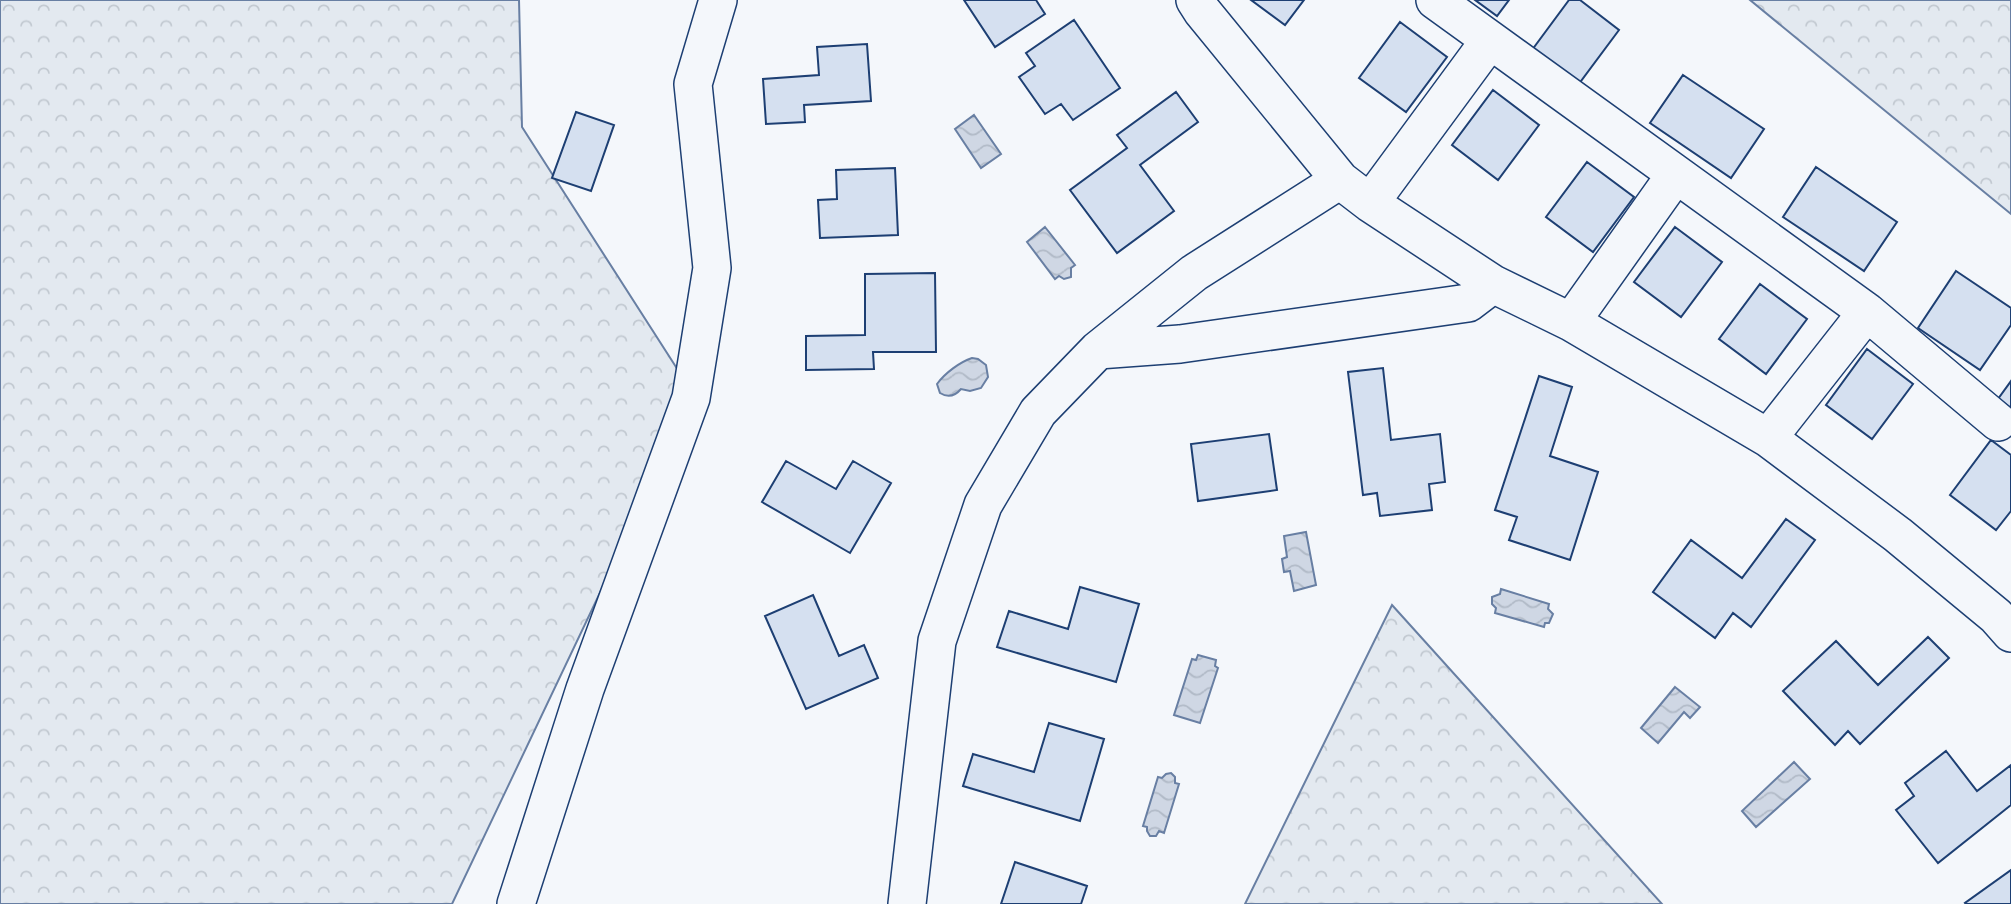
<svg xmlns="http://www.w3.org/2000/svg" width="2011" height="904" font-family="'Libre Baskerville',serif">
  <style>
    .forest { fill: url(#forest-crowns); stroke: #687fa3; stroke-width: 2 }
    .water { fill: url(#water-waves); stroke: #687fa3; stroke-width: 2 }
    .building { fill: #d5e0f0; stroke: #1d3f73; stroke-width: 2 }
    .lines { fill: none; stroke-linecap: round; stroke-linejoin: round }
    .minor-casing { stroke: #1d3f73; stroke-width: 40 }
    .minor { stroke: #f4f7fb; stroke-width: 37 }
  </style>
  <defs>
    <pattern id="forest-crowns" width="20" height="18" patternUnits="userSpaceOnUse" patternTransform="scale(1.75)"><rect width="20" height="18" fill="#e3e9f0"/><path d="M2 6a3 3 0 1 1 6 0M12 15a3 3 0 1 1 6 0" fill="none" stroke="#c2c9d1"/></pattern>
    <pattern id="water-waves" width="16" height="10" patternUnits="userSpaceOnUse" patternTransform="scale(1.75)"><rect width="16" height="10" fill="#cfd7e4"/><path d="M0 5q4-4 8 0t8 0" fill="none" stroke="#b1bac7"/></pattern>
  </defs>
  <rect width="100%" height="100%" fill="#f4f7fb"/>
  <!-- forest -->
  <path class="forest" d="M0 0H519L522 127 694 395 452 904H0Z
    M1750 0H2011V214Z
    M1392 605 1662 904H1245Z"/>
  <!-- water -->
  <path class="water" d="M974 115 1001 154 981 168 955 129Z
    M1045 227 1075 265 1071 268V277L1064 279 1059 276 1055 279 1027 242Z
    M972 358 978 359 986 365 988 377 981 388 970 391 961 389C955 396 948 398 940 393L937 384C945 373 960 362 972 358Z
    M1306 532 1316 585 1294 591 1290 571 1284 572 1282 559 1287 557 1284 536Z
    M1501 589 1549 604 1548 609 1553 614 1549 623H1545L1544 627 1495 613 1496 608 1492 604V597L1500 594Z
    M1198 655 1216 660 1215 666 1218 668 1200 723 1174 715 1192 659 1196 660Z
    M1675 687 1700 707 1690 718 1684 712 1658 743 1641 728Z
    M1794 762 1810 779 1756 827 1742 811Z
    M1171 773 1175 777V783L1179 784 1164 833 1159 831 1156 836H1150L1147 831V827L1143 826 1158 777 1162 778 1166 774Z"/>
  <!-- building -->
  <path class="building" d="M964 0H1036L1045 14 995 47Z
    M1251 0H1304L1285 25Z
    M1475 0H1509L1497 16Z
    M1569 0H1580L1619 30 1578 85 1532 50Z
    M1074 20 1120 88 1073 120 1061 104 1045 114 1019 77 1035 66 1026 53Z
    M1400 22 1447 57 1406 112 1359 78Z
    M867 44 871 101 804 105 805 122 766 124 763 79 819 75 817 47Z
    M1683 75 1764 129 1731 178 1650 123Z
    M1493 90 1539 125 1498 180 1452 145Z
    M1176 92 1198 122 1140 165 1174 211 1117 253 1070 190 1127 148 1117 135Z
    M576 112 614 125 591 191 552 178Z
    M1587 162 1634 197 1593 252 1546 217Z
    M1816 167 1897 222 1864 271 1783 217Z
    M895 168 898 235 820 238 818 200 837 199 836 170Z
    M1675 227 1722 262 1681 317 1634 282Z
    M1956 271 2011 308V325L1980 370 1918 328Z
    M935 273 936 352H873L874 369 806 370V336L865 335V274Z
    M1760 284 1807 319 1766 374 1719 339Z
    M1867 349 1913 384 1872 439 1826 405Z
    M1383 368 1391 440 1440 434 1445 482 1429 484 1432 510 1380 516 1377 493 1363 495 1348 372Z
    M1539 376 1572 387 1550 456 1598 472 1570 560 1509 540 1517 517 1495 510Z
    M2011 381V408L1998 399Z
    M1269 434 1277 490 1198 501 1191 444Z
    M1991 440 2011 455V511L1996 530 1950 495Z
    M786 461 836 489 853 461 891 483 850 553 762 502Z
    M1786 519 1815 540 1751 627 1733 613 1715 638 1653 592 1691 540 1742 578Z
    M1080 587 1139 604 1116 682 997 647 1009 611 1068 629Z
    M813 595 839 656 864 645 878 678 806 709 765 616Z
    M1928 637 1949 658 1860 744 1848 731 1835 745 1783 691 1836 641 1878 685Z
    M1049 723 1104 739 1080 821 963 786 973 754 1034 772Z
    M1946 751 1977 791 2011 765V805L1938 863 1896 810 1914 796 1905 783Z
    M1015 862 1087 886 1081 904H1001Z
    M2011 870V904H1966L1965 903Z"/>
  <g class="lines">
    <defs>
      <path id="minor" d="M1195 0 1202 11 1340 180 1370 203 1493 284 1571 322 1768 438 1898 535 1996 616 2011 633
        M1435 0 1867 312 1998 422
        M1370 203 1490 40
        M1571 322 1676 174
        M1098 350 1180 344 1468 303 1493 284
        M1768 438 1867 312
        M516 904 585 689 691 398 712 268 693 84 718 0
        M907 904 937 641 983 505 1038 412 1098 350 1194 273 1340 180"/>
    </defs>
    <!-- minor casing -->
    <use href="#minor" class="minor-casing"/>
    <!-- minor -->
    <use href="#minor" class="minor"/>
  </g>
</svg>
